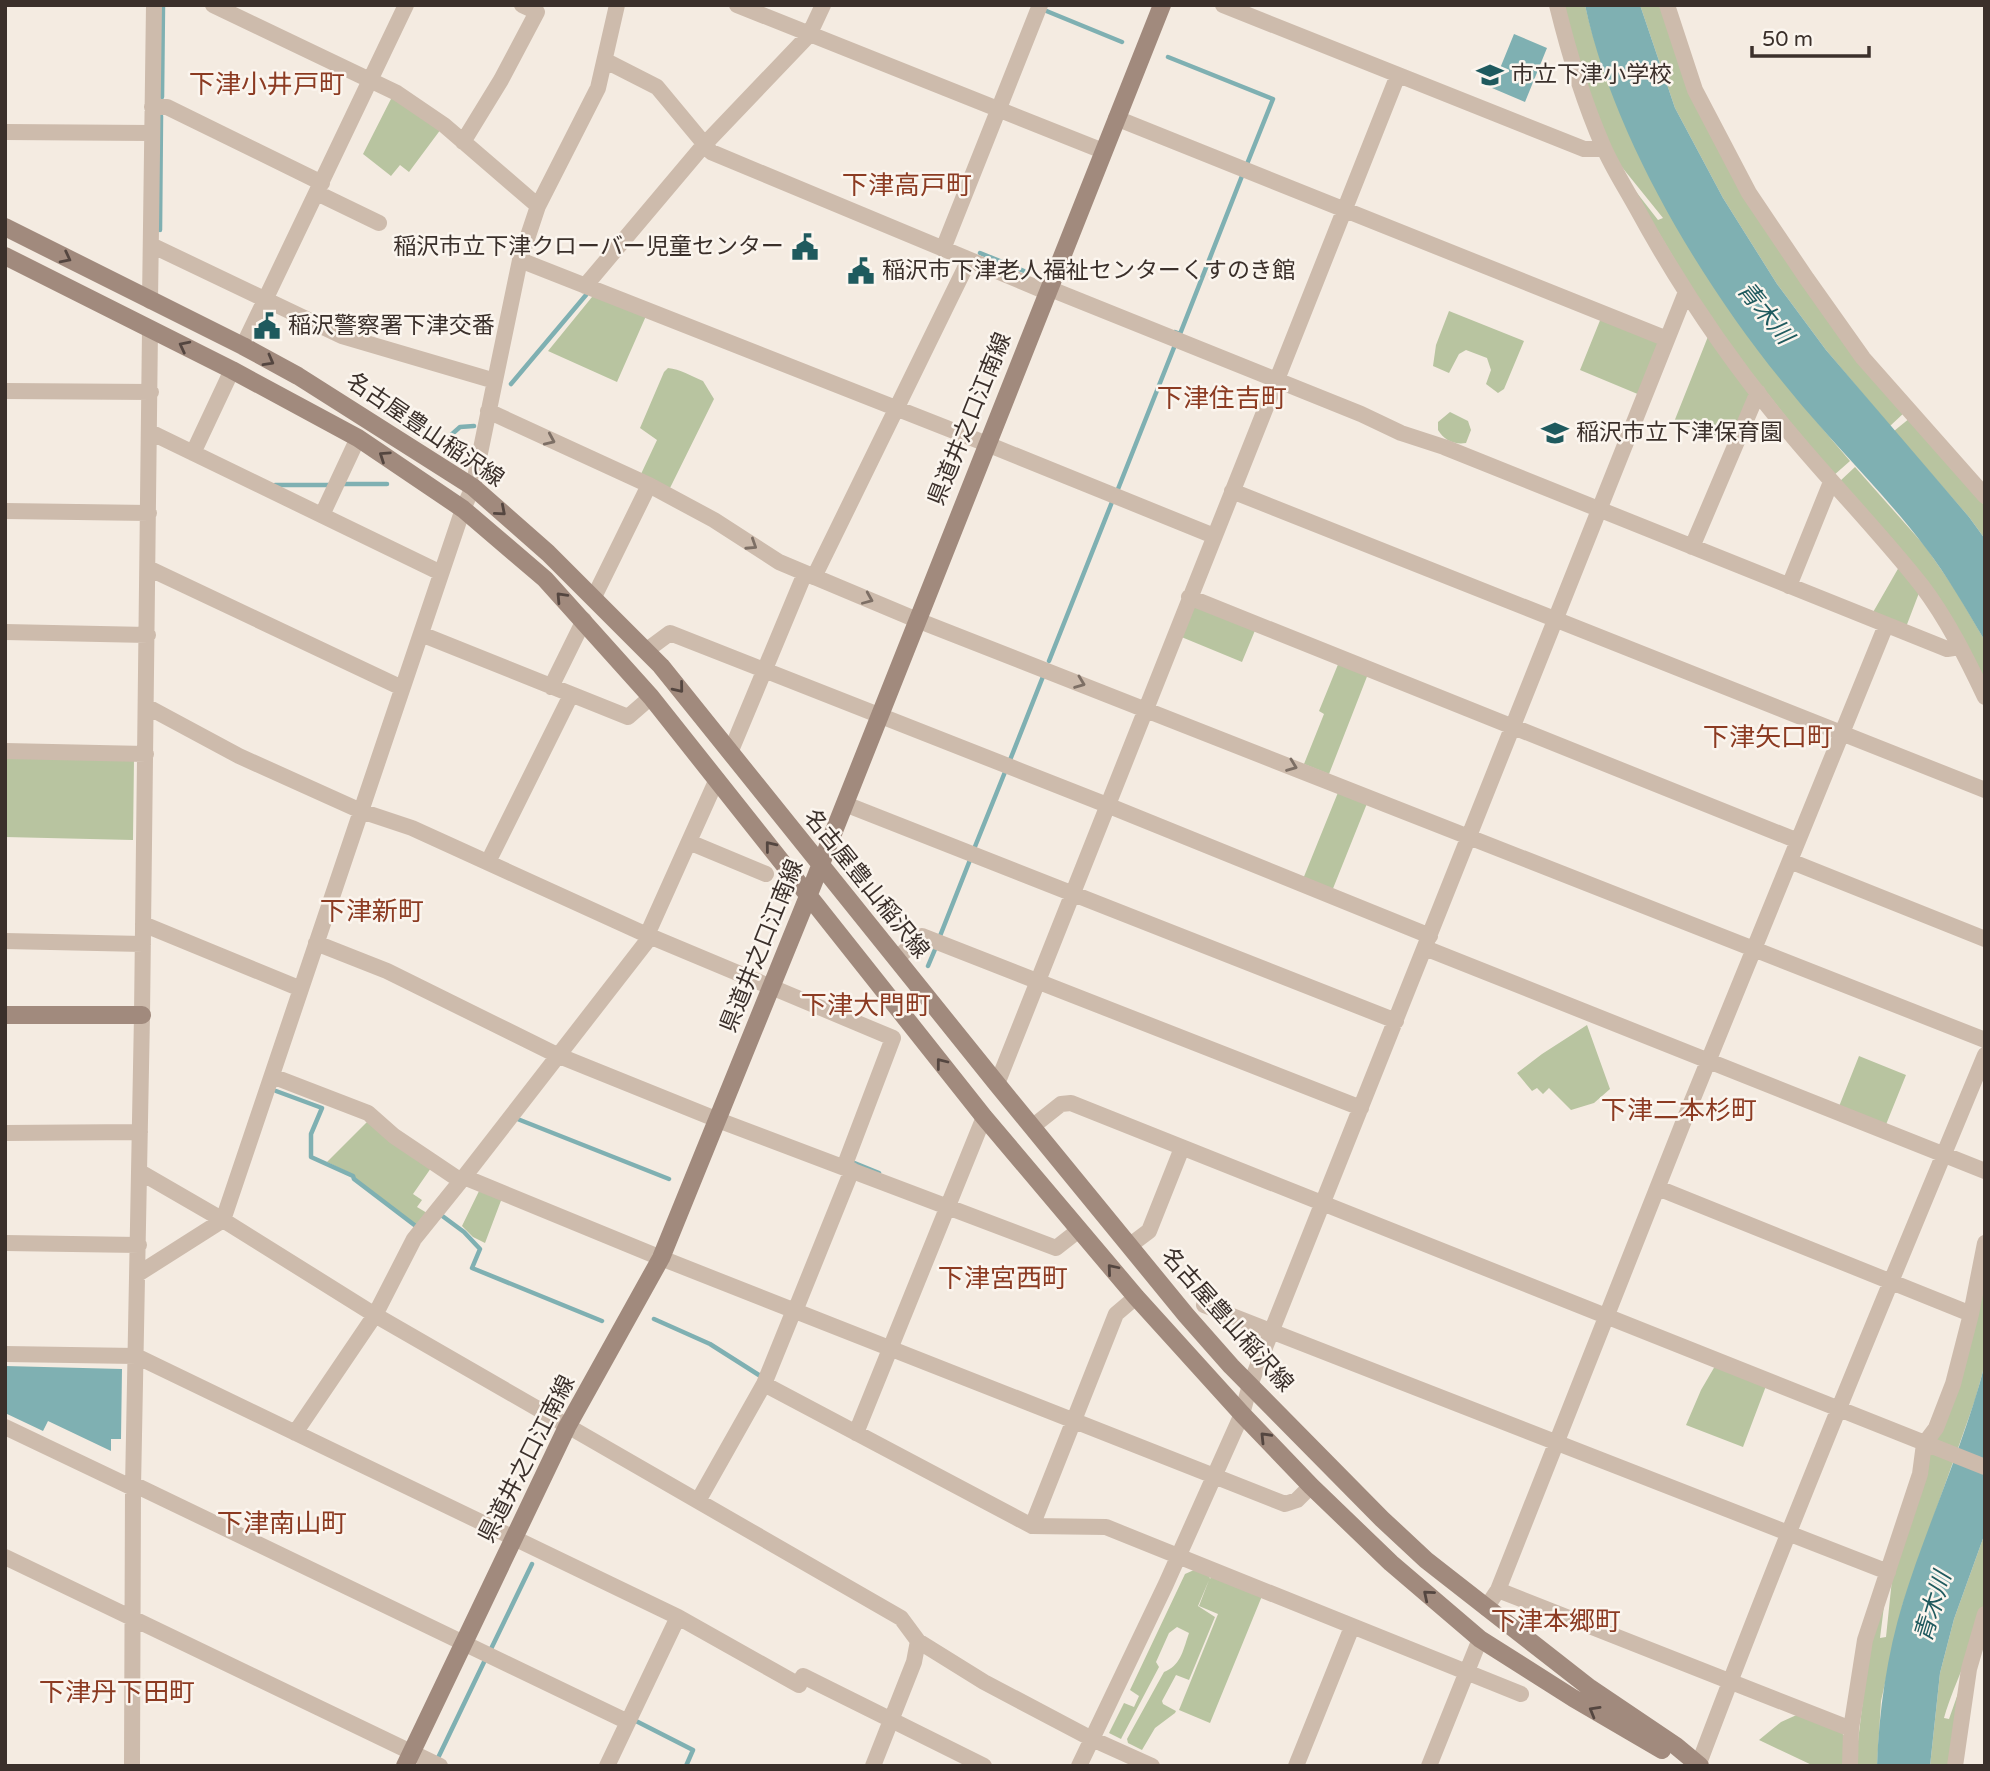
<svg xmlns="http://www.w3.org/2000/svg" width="1990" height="1771" font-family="'Varela Round','Noto Sans JP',sans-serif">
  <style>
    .green { fill: #b8c4a0 }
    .water { fill: #7fb0b2 }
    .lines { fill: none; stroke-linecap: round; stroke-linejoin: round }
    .stream { stroke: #7fb0b2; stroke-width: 4.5 }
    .street { stroke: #cdbbac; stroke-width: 16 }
    .secondary { stroke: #a18a7d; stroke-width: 18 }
    .oneway { stroke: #544640 }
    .oneway2 { stroke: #7d6f65 }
    .labels { text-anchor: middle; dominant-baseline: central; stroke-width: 5; stroke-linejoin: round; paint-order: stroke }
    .poi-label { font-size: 23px; fill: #3b302b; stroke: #fbf5ee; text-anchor: start }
    .street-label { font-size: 23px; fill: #3b302b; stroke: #fbf5ee }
    .water-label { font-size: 24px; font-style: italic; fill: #1f5a5e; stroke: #fbf5ee }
    .quarter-label { font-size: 26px; fill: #8c3b22; stroke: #fbf5ee }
  </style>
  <rect width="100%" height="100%" fill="#f4ebe1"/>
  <!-- green -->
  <path class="green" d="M1562 5H1585C1594 46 1609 83 1625 121 1679 249 1759 356 1850 461L1833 476 1714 326 1630 184 1658 220 1663 218 1617 161 1590 100Z
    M1640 5H1660L1687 89 1905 412 1890 426 1826 350 1777 284 1723 198 1675 108Z
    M392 97 441 129 409 172 400 165 391 176 363 154Z
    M597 296 646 316 617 382 548 351 592 297Z
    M1449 311 1524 341 1504 389 1498 393 1486 384 1491 370 1487 358 1466 350 1459 354 1449 373 1433 366 1436 345Z
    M1601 318 1657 342 1660 347 1640 395 1580 370Z
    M1709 334 1749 390V398L1731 442 1674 422Z
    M668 368C680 369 691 376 703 381L714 399 670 488 641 474 657 440 640 428 664 372Z
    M1450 412 1468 421 1471 430 1466 443C1454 445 1444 440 1438 430V422Z
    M1910 418 1985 506V539L1969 517 1894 431Z
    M1855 467 1925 546 1956 591 1985 641V683L1839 482Z
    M1899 567 1919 593 1906 627 1872 614Z
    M1191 606 1256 628 1242 662 1179 636Z
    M1339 662 1368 674 1329 774 1304 764 1324 714 1319 711Z
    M5 756 134 759 133 840 5 837Z
    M1339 790 1368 801 1332 891 1303 879Z
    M1587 1025 1610 1089 1594 1103 1571 1110 1549 1088 1543 1094 1537 1088 1532 1091 1517 1073 1542 1054Z
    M1859 1056 1906 1075 1885 1127 1838 1109Z
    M368 1121 431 1168 413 1194 422 1200 417 1207 427 1213 418 1227 355 1179 354 1175 327 1162Z
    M480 1189 502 1198 485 1243 473 1237 462 1226Z
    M1985 1272V1364L1975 1400 1957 1451 1932 1440Z
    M1715 1366 1766 1386 1743 1447 1686 1425 1701 1390Z
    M1928 1452 1953 1462 1903 1603 1881 1701 1877 1766H1855L1870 1641 1886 1590 1880 1638 1886 1637 1893 1570Z
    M1985 1533C1985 1554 1989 1584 1984 1604 1977 1641 1955 1680 1944 1718L1949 1719 1962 1682 1951 1766H1930L1940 1673 1954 1619Z
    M1194 1570 1209 1575 1210 1579 1212 1575 1262 1596 1210 1723 1179 1710 1218 1614 1199 1606 1209 1580 1198 1606 1215 1617 1189 1680 1176 1675 1162 1701 1163 1704 1176 1711 1175 1713 1155 1728 1142 1750 1128 1743 1127 1739 1164 1672C1180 1666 1183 1651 1188 1636L1189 1633 1177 1627 1169 1633 1156 1662 1159 1667 1122 1737 1121 1739 1109 1733 1124 1703 1134 1707 1139 1696 1130 1690 1185 1574Z
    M1801 1713 1840 1730 1846 1739V1766H1814L1759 1740 1781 1722Z"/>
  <!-- water -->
  <path class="water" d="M1585 5H1640L1675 108 1723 198 1777 284 1826 350 1969 517 1985 539V641C1966 609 1948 577 1925 547 1884 493 1833 444 1790 391 1704 288 1613 137 1585 5Z
    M1514 34 1547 48 1525 102 1492 88Z
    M1985 1364V1533L1954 1619 1940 1673 1930 1766H1877C1879 1710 1887 1655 1903 1602 1928 1522 1964 1445 1985 1364Z
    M5 1366 122 1369 121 1439H111V1451L48 1421 43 1431 5 1413Z"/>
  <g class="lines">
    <!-- stream -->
    <path class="stream" d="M1044 10 1122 42
      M1168 57 1273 99 1247 164
      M162 97 163 5
      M160 230 161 116
      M980 253 1024 271
      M1175 332 1180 334 1242 176
      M511 384 586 295
      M451 435 460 427 474 426
      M343 484H387
      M275 485H330
      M1118 489 1175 345
      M1049 661 1112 502
      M1010 760 1044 674
      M974 849 1005 772
      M940 936 970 860
      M928 966 936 947
      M276 1091 322 1108 311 1134V1157L353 1176 354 1179 417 1227
      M515 1118 669 1179
      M852 1162 879 1173
      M441 1215 464 1232 480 1249 472 1268 602 1321
      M654 1319 710 1344 762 1377
      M490 1651 532 1564
      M636 1721 693 1750 686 1766
      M437 1760 485 1660"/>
    <!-- street -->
    <path class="street" d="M213 5 397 93 444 125 538 206
      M737 5 1103 151
      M1223 5 1584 149H1604
      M1557 5C1569 54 1583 100 1603 146 1612 167 1625 187 1636 207 1680 288 1734 367 1794 438 1836 488 1882 535 1922 586 1947 619 1967 659 1985 697
      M1667 5 1695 90 1749 193 1807 279 1863 358 1985 496
      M606 61 657 87 711 152 1047 292
      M152 107H167L322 183
      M1116 118 1667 339
      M5 132 152 133
      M463 142 501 80 537 12 522 5
      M317 193 379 223
      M151 245 342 336 495 381
      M943 249 1040 5
      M520 260 987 444 1214 536
      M585 286 703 146 809 35 823 5
      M1048 288 1361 414 1401 433 1444 447 1947 649 1960 647
      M150 301 154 5
      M243 346 406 5
      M5 391 151 392
      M488 411 649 485 714 520 779 562 917 620 1985 1040
      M150 432 441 573
      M193 453 232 370
      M1232 491 1985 790
      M5 511 149 513
      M322 515 358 438
      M1692 547 1758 392
      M148 568 402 688
      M814 577 969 260
      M1789 586 1831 482
      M594 597 649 485
      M1189 597 1798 841
      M5 632 148 635
      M421 634 628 717 651 697
      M647 650 670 633 1107 805 1430 936
      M551 687 584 620
      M146 706 239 756 361 811 412 828 647 935 893 1038 844 1167
      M5 751 146 754
      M730 753 805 573
      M845 804 1396 1021
      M689 842 766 874
      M1790 861 1985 939
      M488 862 571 695
      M143 924 301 989
      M647 935 717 779
      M5 941 143 944
      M316 943 387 971 557 1055 718 1120 1056 1248 1079 1230
      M1425 948 1985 1171
      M896 959 922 936 1361 1108
      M272 1076 368 1113 394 1136 461 1181
      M997 1084 1398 75
      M1032 1127 1061 1104 1071 1103 1985 1467
      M5 1133 140 1132
      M140 1172 223 1220 375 1315 901 1618 918 1641 984 1682 1092 1739 1152 1766
      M464 1177 661 1258 1285 1504 1297 1500 1311 1486
      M1658 1188 1971 1314
      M5 1243 139 1245
      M1129 1246 1149 1231 1182 1148
      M138 1274 223 1220 463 509 473 487 520 260 538 206 598 88 617 5
      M1204 1305 1888 1572
      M795 1311 852 1170
      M5 1354 136 1356 678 1617 799 1685 803 1676 984 1766
      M764 1384 1032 1526 1106 1527 1521 1694
      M5 1427 133 1488
      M295 1433 375 1315 414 1239 464 1177 651 936
      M856 1433 984 1117
      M133 1484 628 1722
      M698 1501 764 1384 794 1310
      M1032 1526 1116 1314 1136 1297
      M5 1557 440 1766
      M1498 1590 1851 1729
      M1486 1608 1498 1590 1685 1118 1886 625
      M132 1766 133 1488 142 1015 150 329
      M607 1766 678 1617
      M873 1766 914 1662 918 1641
      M1079 1766 1166 1584 1242 1414 1250 1385 1686 292
      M1296 1766 1352 1627
      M1429 1766 1480 1639
      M1698 1766C1788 1527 1887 1291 1985 1055
      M1850 1766 1851 1729 1865 1640 1920 1474 1924 1444 1936 1428 1953 1384 1971 1314 1985 1243
      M1955 1766 1969 1669 1985 1614"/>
    <!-- secondary -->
    <path class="secondary" d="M5 227 243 346 298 376 473 487 548 553 661 666 997 1084 1186 1315 1231 1366 1382 1519 1426 1560 1590 1688 1676 1746 1700 1766
      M5 256 232 370 358 438 463 509 545 579 651 697 984 1117 1136 1297 1242 1414 1311 1486 1391 1563 1480 1639 1573 1698 1662 1750
      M5 1015H142
      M405 1766 567 1427 661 1258 809 894 1162 5"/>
  </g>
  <!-- one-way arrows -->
  <defs><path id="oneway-chevron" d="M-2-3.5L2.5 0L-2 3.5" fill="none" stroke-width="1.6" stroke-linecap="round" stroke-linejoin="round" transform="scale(1.75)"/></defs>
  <g class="oneway">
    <use href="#oneway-chevron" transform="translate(66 258) rotate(27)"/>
    <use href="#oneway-chevron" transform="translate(184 346) rotate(-153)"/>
    <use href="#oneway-chevron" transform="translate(269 361) rotate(29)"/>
    <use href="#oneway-chevron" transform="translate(384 456) rotate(-146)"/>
    <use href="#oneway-chevron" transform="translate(501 511) rotate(41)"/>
    <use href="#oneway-chevron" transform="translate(561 597) rotate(-133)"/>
    <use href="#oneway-chevron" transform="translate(679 688) rotate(51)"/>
    <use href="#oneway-chevron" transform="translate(770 846) rotate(-129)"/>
    <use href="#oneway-chevron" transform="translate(941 1063) rotate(-128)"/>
    <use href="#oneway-chevron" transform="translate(1112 1269) rotate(-130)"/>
    <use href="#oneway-chevron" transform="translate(1265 1437) rotate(-134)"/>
    <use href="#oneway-chevron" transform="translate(1428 1595) rotate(-140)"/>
    <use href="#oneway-chevron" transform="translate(1594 1711) rotate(-150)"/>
  </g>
  <g class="oneway2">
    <use href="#oneway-chevron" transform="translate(550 440) rotate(24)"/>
    <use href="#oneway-chevron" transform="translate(752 545) rotate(33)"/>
    <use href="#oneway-chevron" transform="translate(868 599) rotate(23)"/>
    <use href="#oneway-chevron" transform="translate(1080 683) rotate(21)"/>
    <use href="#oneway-chevron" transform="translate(1292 766) rotate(21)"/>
  </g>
  <!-- icons -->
  <defs>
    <symbol id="school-bare" viewBox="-9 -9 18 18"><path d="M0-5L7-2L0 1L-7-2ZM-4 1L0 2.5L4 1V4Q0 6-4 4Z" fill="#1f5a5e" stroke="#fbf5ee" stroke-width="2.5" paint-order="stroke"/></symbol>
    <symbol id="civic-bare" viewBox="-9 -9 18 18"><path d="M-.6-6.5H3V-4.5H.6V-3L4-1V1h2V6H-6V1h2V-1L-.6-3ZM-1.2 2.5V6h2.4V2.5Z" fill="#1f5a5e" stroke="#fbf5ee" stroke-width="2.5" paint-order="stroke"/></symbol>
  </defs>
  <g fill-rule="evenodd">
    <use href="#school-bare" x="1471" y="56" width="38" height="38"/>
    <use href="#civic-bare" x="786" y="228" width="38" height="38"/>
    <use href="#civic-bare" x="842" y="252" width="38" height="38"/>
    <use href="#civic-bare" x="248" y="307" width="38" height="38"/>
    <use href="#school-bare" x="1536" y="414" width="38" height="38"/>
  </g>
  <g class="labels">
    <!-- poi labels -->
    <g class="poi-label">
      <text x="1511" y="75">市立下津小学校</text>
      <text x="784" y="247" text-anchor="end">稲沢市立下津クローバー児童センター</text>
      <text x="882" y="271">稲沢市下津老人福祉センターくすのき館</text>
      <text x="288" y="326">稲沢警察署下津交番</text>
      <text x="1576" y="433">稲沢市立下津保育園</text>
    </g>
    <!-- street labels -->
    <g class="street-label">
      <text transform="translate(970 419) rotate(-68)">県道井之口江南線</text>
      <text transform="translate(425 430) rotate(34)">名古屋豊山稲沢線</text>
      <text transform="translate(866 884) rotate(51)">名古屋豊山稲沢線</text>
      <text transform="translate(762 946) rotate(-68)">県道井之口江南線</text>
      <text transform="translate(1227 1320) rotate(48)">名古屋豊山稲沢線</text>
      <text transform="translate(527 1459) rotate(-63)">県道井之口江南線</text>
    </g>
    <!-- water labels -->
    <g class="water-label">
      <text transform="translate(1765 313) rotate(51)">青木川</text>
      <text transform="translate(1933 1607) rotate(-73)">青木川</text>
    </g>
    <!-- quarter labels -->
    <g class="quarter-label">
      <text x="267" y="84">下津小井戸町</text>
      <text x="907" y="185">下津高戸町</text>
      <text x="1222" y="398">下津住吉町</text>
      <text x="1768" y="737">下津矢口町</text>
      <text x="372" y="911">下津新町</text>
      <text x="866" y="1005">下津大門町</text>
      <text x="1679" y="1110">下津二本杉町</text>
      <text x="1003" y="1278">下津宮西町</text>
      <text x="282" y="1523">下津南山町</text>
      <text x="1556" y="1621">下津本郷町</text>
      <text x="117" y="1692">下津丹下田町</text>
    </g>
  </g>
  <!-- border -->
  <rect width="1990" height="1771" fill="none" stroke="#3b302b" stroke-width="14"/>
  <!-- scale -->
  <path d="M1752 46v10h117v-10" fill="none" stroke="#3b302b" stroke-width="3.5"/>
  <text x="1762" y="46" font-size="21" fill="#3b302b" stroke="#fbf5ee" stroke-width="5" paint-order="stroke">50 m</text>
</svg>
